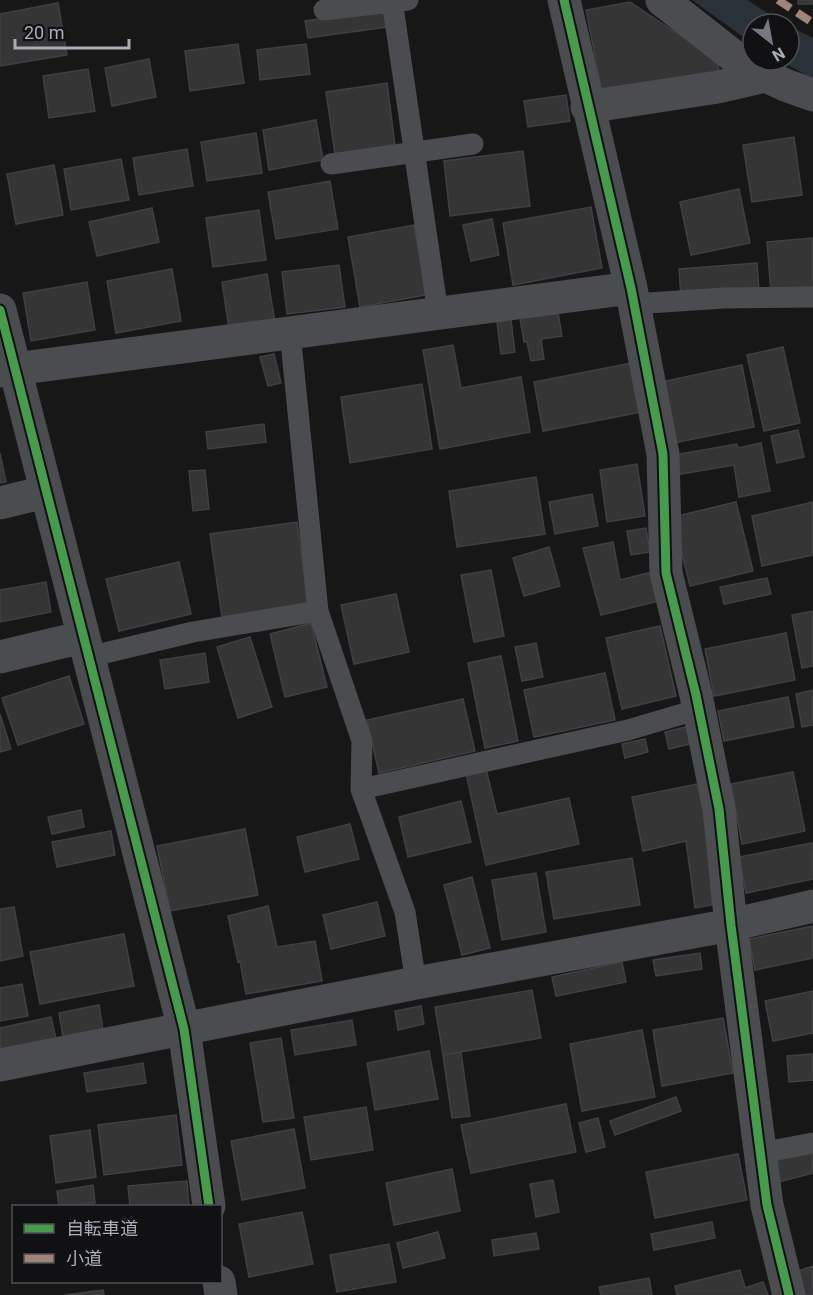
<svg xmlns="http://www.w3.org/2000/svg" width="813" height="1295" font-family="Roboto,'Noto Sans JP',sans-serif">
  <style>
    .water { fill: #2a3239 }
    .building { fill: #353536; stroke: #3f4043; stroke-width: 1.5 }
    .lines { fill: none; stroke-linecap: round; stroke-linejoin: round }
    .service { stroke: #4b4c50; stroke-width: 21 }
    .minor { stroke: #4b4c50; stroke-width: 33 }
    .quiet { stroke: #a18479; stroke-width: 8; stroke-dasharray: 15 8; stroke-linecap: butt }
    .cycleway-casing { stroke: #111113; stroke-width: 13 }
    .cycleway { stroke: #469c4c; stroke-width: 9 }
  </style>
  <rect width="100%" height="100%" fill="#171717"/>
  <!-- water -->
  <path class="water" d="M692 0H747L785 24H753V44Z
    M789 26 813 38V79L779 60H789Z"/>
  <!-- building -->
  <path class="building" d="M798 0H813V4H798Z
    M630 2 717 60 720 76 602 92 586 10Z
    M58 3 67 55 0 66V14Z
    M385 10 387 27 308 38 305 21Z
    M238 44 244 83 190 91 185 51Z
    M306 44 310 74 260 80 257 50Z
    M149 59 156 97 112 106 105 68Z
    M88 69 95 111 49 118 43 76Z
    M387 83 395 145 335 154 326 92Z
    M566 95 570 121 528 127 524 101Z
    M316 120 323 160 269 170 263 130Z
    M256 133 262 173 207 181 201 142Z
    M794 137 802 195 752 202 743 145Z
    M187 149 193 186 139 195 133 158Z
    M523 151 530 206 450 216 444 161Z
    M121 159 129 200 71 210 64 169Z
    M54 165 63 215 16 224 7 174Z
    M330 181 338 229 276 239 268 192Z
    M739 189 750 243 691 255 680 202Z
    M591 207 602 268 513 285 503 223Z
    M152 208 159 242 97 256 89 222Z
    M259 210 266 260 213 267 206 218Z
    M492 219 499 255 471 261 463 225Z
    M414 225 426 295 360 307 348 237Z
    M813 238V290L771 293 767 242Z
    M757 263 759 291 681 297 679 269Z
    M339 265 345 307 287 314 282 272Z
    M172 269 181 321 116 333 107 281Z
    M267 274 275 322 229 329 222 282Z
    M87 282 95 330 31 341 23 293Z
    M558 312 562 336 541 339 544 359 531 361 527 342H524L520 318Z
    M511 320 515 352 501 354 497 322Z
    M453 345 461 388 521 377 530 432 440 449 423 350Z
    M783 347 800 423 764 431 747 355Z
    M274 354 281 383 268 386 260 357Z
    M632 363 642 412 543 431 534 382Z
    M742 365 754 427 673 443 661 382Z
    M422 384 432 449 350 463 341 397Z
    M264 424 266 442 208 449 206 432Z
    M798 430 804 457 777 463 771 436Z
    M761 443 770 491 739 497 734 465 676 475 673 455 737 444 738 448Z
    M0 453 6 482 0 483Z
    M637 464 645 516 607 522 600 470Z
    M205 470 209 509 193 511 189 471Z
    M536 477 545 534 457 547 449 491Z
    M592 494 598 526 555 534 549 502Z
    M736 502 753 571 690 586 673 517Z
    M813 502V555L762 566 752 516Z
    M297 522 308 605 222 617 210 534Z
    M646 528 650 552 631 555 627 531Z
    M613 542 620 580 652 572 659 601 601 615 583 548Z
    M549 547 560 586 524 596 513 558Z
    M179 562 191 614 119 631 106 579Z
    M491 570 504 636 474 642 461 575Z
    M767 578 771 594 724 604 720 587Z
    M46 582 51 612 0 622V590Z
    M396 594 409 652 354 664 341 605Z
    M813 611V666L802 668 792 615Z
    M311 623 327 687 285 697 270 634Z
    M660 626 676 696 622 709 606 638Z
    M786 633 795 680 714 696 705 649Z
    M250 637 272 707 238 718 217 647Z
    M536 643 543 677 522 681 515 647Z
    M205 653 209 682 165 689 160 660Z
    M501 656 518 741 485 748 468 663Z
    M605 673 615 720 534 737 524 690Z
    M69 676 84 724 18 745 2 698Z
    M813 690V725L802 727 796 694Z
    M788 697 794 727 724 741 718 711Z
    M463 699 475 751 379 773 367 720Z
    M0 714 11 749 0 752Z
    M690 726 694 743 669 749 665 732Z
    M645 739 648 752 625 758 622 744Z
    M486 769 497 814 569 798 579 844 486 865 466 773Z
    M793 772 805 831 742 844 731 784Z
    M698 784 708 837 712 905 695 908 686 841 643 851 632 797Z
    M461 801 471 842 408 857 399 817Z
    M81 810 84 827 52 834 48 817Z
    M350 824 359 859 305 872 297 837Z
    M245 829 258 895 170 911 157 846Z
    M111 831 115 855 57 867 52 842Z
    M812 843 813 879 746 893 739 857Z
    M632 858 640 905 554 919 546 872Z
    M536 873 546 932 502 940 492 880Z
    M472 877 490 948 462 955 444 885Z
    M377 902 385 936 331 949 323 915Z
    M268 906 277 947 315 941 322 981 246 994 240 961 238 962 228 916Z
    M14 907 23 956 0 961V909Z
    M813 926V958L755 970 749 939Z
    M124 934 134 986 40 1004 30 952Z
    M700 953 702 969 656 976 653 960Z
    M622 962 626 982 556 996 552 977Z
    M22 984 28 1016 0 1021V988Z
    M532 990 541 1038 443 1055 435 1007Z
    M813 991V1033L773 1041 765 1001Z
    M99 1005 103 1030 63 1037 59 1013Z
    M421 1006 424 1024 398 1030 395 1011Z
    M51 1017 56 1039 0 1050V1028Z
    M723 1018 733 1073 662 1086 653 1030Z
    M352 1020 356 1045 295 1055 291 1030Z
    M642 1030 655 1097 582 1111 570 1044Z
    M281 1038 294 1118 263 1122 250 1043Z
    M429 1051 438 1099 375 1110 367 1063Z
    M461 1052 470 1116 452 1118 443 1055Z
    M813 1054V1080L789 1082 787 1056Z
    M143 1063 146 1083 87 1092 84 1073Z
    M676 1097 681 1111 615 1135 610 1121Z
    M566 1104 576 1152 471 1173 461 1125Z
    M366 1107 373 1150 311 1160 304 1117Z
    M176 1115 182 1165 104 1175 98 1125Z
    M598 1118 605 1147 586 1152 579 1123Z
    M294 1129 305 1188 242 1200 231 1141Z
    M90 1130 96 1177 56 1183 50 1136Z
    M813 1150V1173L775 1183 769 1161Z
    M738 1154 747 1200 655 1218 646 1172Z
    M452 1169 460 1211 394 1225 386 1183Z
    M553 1180 559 1212 536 1217 530 1184Z
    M187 1181 189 1206H130L128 1186Z
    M93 1185 95 1203 59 1206 57 1191Z
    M302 1212 313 1264 249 1277 239 1224Z
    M712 1222 715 1238 654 1250 651 1234Z
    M438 1232 445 1258 403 1268 397 1243Z
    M536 1233 539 1249 494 1256 492 1240Z
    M389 1244 396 1282 337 1292 330 1255Z
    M813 1266V1295H800L792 1273Z
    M740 1270 745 1288 763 1282 768 1295H677L675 1286Z
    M649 1278 652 1295H601L599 1287Z
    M103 1290 104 1295H64Z"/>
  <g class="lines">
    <!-- service -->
    <path class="service" d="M392 0 438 313
      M324 10 408 0
      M331 164 473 144
      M633 304 724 298 813 297
      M290 332 318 611 362 741 361 789 405 912 416 983
      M88 657 193 632 318 611
      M361 789 628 730 699 709
      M761 1153 813 1143"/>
    <!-- minor -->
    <path class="minor" d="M564 0 631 288 663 454 666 573 696 695 719 809 731 925 767 1205 789 1295
      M662 0 746 66 785 85 813 95
      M587 107 718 87 765 76
      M0 310 184 1029 209 1206
      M0 371 631 288
      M0 503 45 492
      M0 657 83 637
      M0 1065 416 983 731 925 813 906
      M219 1282 221 1295"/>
    <!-- quiet -->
    <path class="quiet" d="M778 0 813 23"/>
    <defs>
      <path id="cycleway" d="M564 0 631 288 663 454 666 573 696 695 719 809 731 925 767 1205 789 1295
        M0 310 184 1029 209 1206"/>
    </defs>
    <!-- cycleway casing -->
    <use href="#cycleway" class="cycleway-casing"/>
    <!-- cycleway -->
    <use href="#cycleway" class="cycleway"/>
  </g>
  <!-- legend -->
  <rect x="12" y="1205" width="210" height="78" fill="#111113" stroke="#4d4f55" stroke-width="1.5"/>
  <rect x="24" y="1224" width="30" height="9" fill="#469c4c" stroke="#4d4f55" stroke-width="1.5"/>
  <text x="66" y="1235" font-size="18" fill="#a8adb8">自転車道</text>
  <rect x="24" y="1254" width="30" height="9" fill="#a18479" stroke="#4d4f55" stroke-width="1.5"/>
  <text x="66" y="1265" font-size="18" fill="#a8adb8">小道</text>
  <!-- north arrow -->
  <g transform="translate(771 42) rotate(149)"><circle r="28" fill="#111113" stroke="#4d4f55" stroke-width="1.5"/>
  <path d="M0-4.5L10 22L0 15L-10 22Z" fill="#757880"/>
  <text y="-9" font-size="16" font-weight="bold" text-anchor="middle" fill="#a8adb8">N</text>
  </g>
  <!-- scale -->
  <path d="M15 39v9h114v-9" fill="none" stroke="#a8adb8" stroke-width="3"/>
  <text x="24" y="39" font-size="18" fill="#a8adb8" stroke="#111113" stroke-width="4.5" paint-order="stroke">20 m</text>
</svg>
